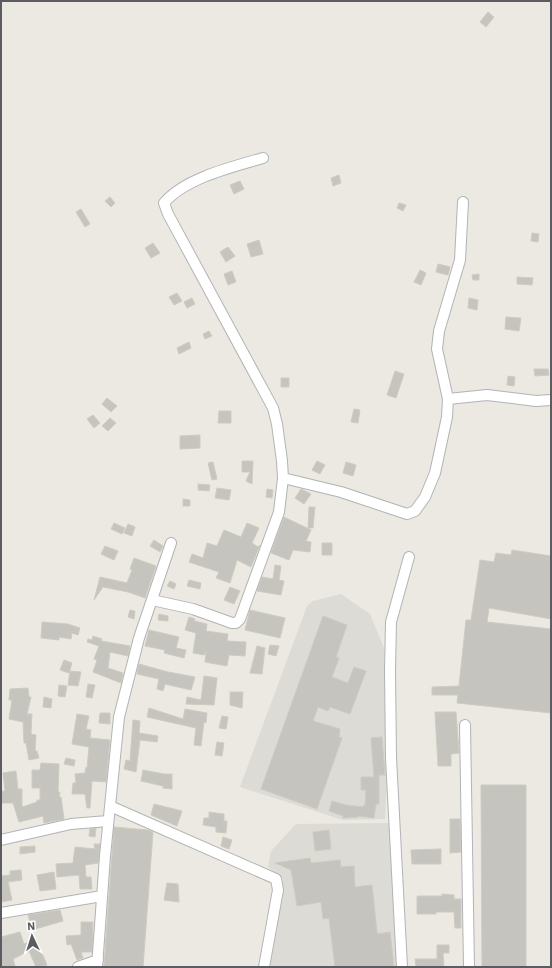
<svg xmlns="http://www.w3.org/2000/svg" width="552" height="968" font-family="'IBM Plex Sans',sans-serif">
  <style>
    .industrial { fill: #dcdbd6 }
    .building { fill: #c6c4be; stroke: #cfcbc0 }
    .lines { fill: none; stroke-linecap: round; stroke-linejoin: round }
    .minor-casing { stroke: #b2b3b7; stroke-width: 12 }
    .minor { stroke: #fff; stroke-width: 10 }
  </style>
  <rect width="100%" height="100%" fill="#ebe9e1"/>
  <!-- industrial -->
  <path class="industrial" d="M341 594 370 614 384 648 389 740 385 819 343 820 240 787 307 606 313 601Z
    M390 823 399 967H270L283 879 268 867 271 851 296 824Z"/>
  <!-- building -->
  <path class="building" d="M488 12 494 17 486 27 480 22Z
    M339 175 341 183 333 186 331 178Z
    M240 181 244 189 234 194 230 185Z
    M110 197 115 203 111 207 105 201Z
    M399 203 406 205 403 211 397 208Z
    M81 209 90 224 85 227 76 212Z
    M532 233 539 234 538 242 531 241Z
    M259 240 263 254 251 257 247 244Z
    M153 243 160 253 151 258 145 248Z
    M228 247 235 256 226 262 220 252Z
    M438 264 450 267 448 275 436 272Z
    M420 270 426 273 421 285 414 282Z
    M232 271 236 282 228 285 224 274Z
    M479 274V280H473L472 275Z
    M517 277 533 278 532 285 517 284Z
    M177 293 182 301 174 305 169 297Z
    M192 298 195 304 187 308 184 302Z
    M469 298 478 300 477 310 468 308Z
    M506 317 521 318 519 331 505 329Z
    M209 331 212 336 205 339 203 334Z
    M189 342 191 348 179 354 177 348Z
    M534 369H548L549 375 535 376Z
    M395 371 404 374 396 398 387 395Z
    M508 376 515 377 514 386 507 385Z
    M281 378H289V387H281Z
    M107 398 117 406 111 412 102 404Z
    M354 409 360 410 358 423 351 422Z
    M219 411H231V423H218Z
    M93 415 100 423 94 428 87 419Z
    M110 418 116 423 108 431 102 426Z
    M200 435V448L180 449V436Z
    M242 461H253L252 484 246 481 250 472H242Z
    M317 461 325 465 320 474 312 470Z
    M213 462 217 479 212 480 208 463Z
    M346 462 356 465 353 476 343 473Z
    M198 484 210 485 209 491 198 490Z
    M217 488 231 490 229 500 215 498Z
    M267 489 273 490 272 498 266 497Z
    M301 489 311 494 304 504 295 498Z
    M183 499 190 500V506H183Z
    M309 507H315L313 528H308Z
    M284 517 311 530 306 541 311 542 310 552 293 550 289 560 271 553Z
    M114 523 125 528 122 534 111 529Z
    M247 523 259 528 252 543 258 547 260 545 251 567 237 560 230 583 216 578 219 572 189 562 192 554 203 558 207 543 217 546 224 530 241 537Z
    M128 524 135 527 132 536 124 533Z
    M154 540 163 546 160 552 150 546Z
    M322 543H332V555H322Z
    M105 546 118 551 114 560 101 554Z
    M512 550 551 556V619L489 608 487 622 551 629V713L457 703 458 695H432V687L459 686 466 620H471L480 560 494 562 496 553 511 555Z
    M134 558 156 566 145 598 128 592 103 587 94 600 100 577 127 583 132 570 130 569Z
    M275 565 281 566 279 580 284 581 281 595 257 591 262 577 273 579Z
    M189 580 201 583 200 589 187 586Z
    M170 581 176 584 174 589 167 586Z
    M230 587 240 591 234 604 224 600Z
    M130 610 135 611 134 619 128 617Z
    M250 610 285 618 280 638 245 630Z
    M159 614 168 616V621L158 620Z
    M323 616 347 625 336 657 339 658 332 677 348 683 354 667 366 671 350 714 330 707 328 711 318 707 313 721 340 729 339 737 342 738 317 809 261 789Z
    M189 617 195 619 194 621 207 624 206 631 228 634 227 641 246 642 245 656 229 655 227 666 205 662 206 651 204 655 193 653 196 633 185 630Z
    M42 622 68 624 80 628 78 635 72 633 71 639 59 637V640L41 638Z
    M149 630 179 637 176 648 186 650 184 658 164 653 165 650 145 646Z
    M93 636 102 639 101 641 130 646 128 656 110 652 108 668 123 673 121 683 93 672 97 660 94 659 99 646 87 642 88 639 92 640Z
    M270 645 279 646 276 656 268 654Z
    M257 646 265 648 262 674 250 673Z
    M64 660 72 663 69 673 60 670Z
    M139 664 168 672 195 677 191 690 165 684 163 691 157 689 159 679 137 674Z
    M70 671 81 672 78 686 68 685Z
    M204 676 217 678 214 705 186 704 187 697 201 700Z
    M88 684 95 685 92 698 86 697Z
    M59 685 67 686 65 697 58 696Z
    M28 688 29 697H31L27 714H32L31 734 36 735 35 751H37L39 758 29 760 26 743H24L23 722 9 719 12 700H9L10 689Z
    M230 692H243L242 708 230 705Z
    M44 697 52 699 51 708 43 707Z
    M149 708 183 719 185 709 207 713 206 723 204 722 201 746 194 745 196 728 147 717Z
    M435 712H456L459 753 451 754V766H438Z
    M100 713H110V724L99 723Z
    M77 714 89 716 86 729 91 730 90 738 110 740 106 782 92 781 90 808H87L85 794H72L73 783H76L75 774 85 773 86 767 87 768 89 747 72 744Z
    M222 716 228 717 226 729 219 728Z
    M133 720 140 721 139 733 158 736 157 742 140 740 136 772 124 769 126 760 130 761Z
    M382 737 385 775H379V804H376L374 818 358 816V817L343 818V816L329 811 332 801 346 805 363 807 365 804 366 790H361V777H374L371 738Z
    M217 742 224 743 222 756 215 755Z
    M66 758 75 760 74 766 64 764Z
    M41 763 59 764 58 792H60L59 797H61L64 819 44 823 43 816 19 822 13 803H1V791H5L3 773 16 771 18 789H22V807L37 802V800H40V788H32V770H40Z
    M143 770 164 774H172V789L163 788V786L141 781Z
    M481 785H526V967H482Z
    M154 804 182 811 177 826 151 815Z
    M209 812 224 814V821H227L226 833 216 832V827L203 825 204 818H209Z
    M450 819H460L461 852 450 853Z
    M114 827 148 830 153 832 143 967 104 966Z
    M96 828 95 837 89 836 90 829Z
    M329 830 331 849 315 851 313 832Z
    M223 837 232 840 229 849 221 846Z
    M94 844H100L98 863 85 865 86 877H91L92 889H80L79 875 57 877 56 864 73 863 75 847 95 849Z
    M35 846V852L20 854V847Z
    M441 849V864H412L411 850Z
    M310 858 311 863 340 860 341 867 354 866 355 887 372 885 377 932 378 934 390 932 394 967H335L329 918 323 919 321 902 297 906 291 870 275 863Z
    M21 870 22 880 8 882 12 900 1 902V876L10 875V871Z
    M54 872 56 889 40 891 37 875Z
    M167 883 178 884 179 902 164 900Z
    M442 894 454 895V899H461V928H455L454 912H436V914H417V896H442Z
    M60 910 63 921 32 930 28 915Z
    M81 922H93L92 952H81L83 958 77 960 71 944 67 945 66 936 81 935Z
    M20 932 24 944 36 939 47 965 36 967 29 951 13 959 15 966 1 967V937Z
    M437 945H449V953H443L444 967H416L415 959H437Z"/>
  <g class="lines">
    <defs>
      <path id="minor" d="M448 399 487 395 536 401 551 400
        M283 478 341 492 407 514 415 511 425 497 435 473 447 417 448 399 437 349 439 331 460 260 463 202
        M152 600 193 609 232 623H236L240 619 279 512 283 478 282 461 277 424 273 408 168 214 164 203C185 178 232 167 263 158
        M465 725 469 967
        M110 806 276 879 278 890 264 967
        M1 840 71 824 108 821
        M1 913 102 896
        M78 967 98 960
        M97 967 105 856 119 717 139 638 171 543
        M402 967 391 758 390 671 391 622 409 557"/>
    </defs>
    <!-- minor casing -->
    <use href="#minor" class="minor-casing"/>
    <!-- minor -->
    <use href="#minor" class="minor"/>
  </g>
  <!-- border -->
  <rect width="552" height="968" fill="none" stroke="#5a5c60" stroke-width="4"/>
  <!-- north arrow -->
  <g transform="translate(32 936) rotate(356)" stroke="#ffffff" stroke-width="3" paint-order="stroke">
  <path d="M0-3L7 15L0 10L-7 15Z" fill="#5a5c60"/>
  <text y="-6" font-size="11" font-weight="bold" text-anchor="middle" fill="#5a5c60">N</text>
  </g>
</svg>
